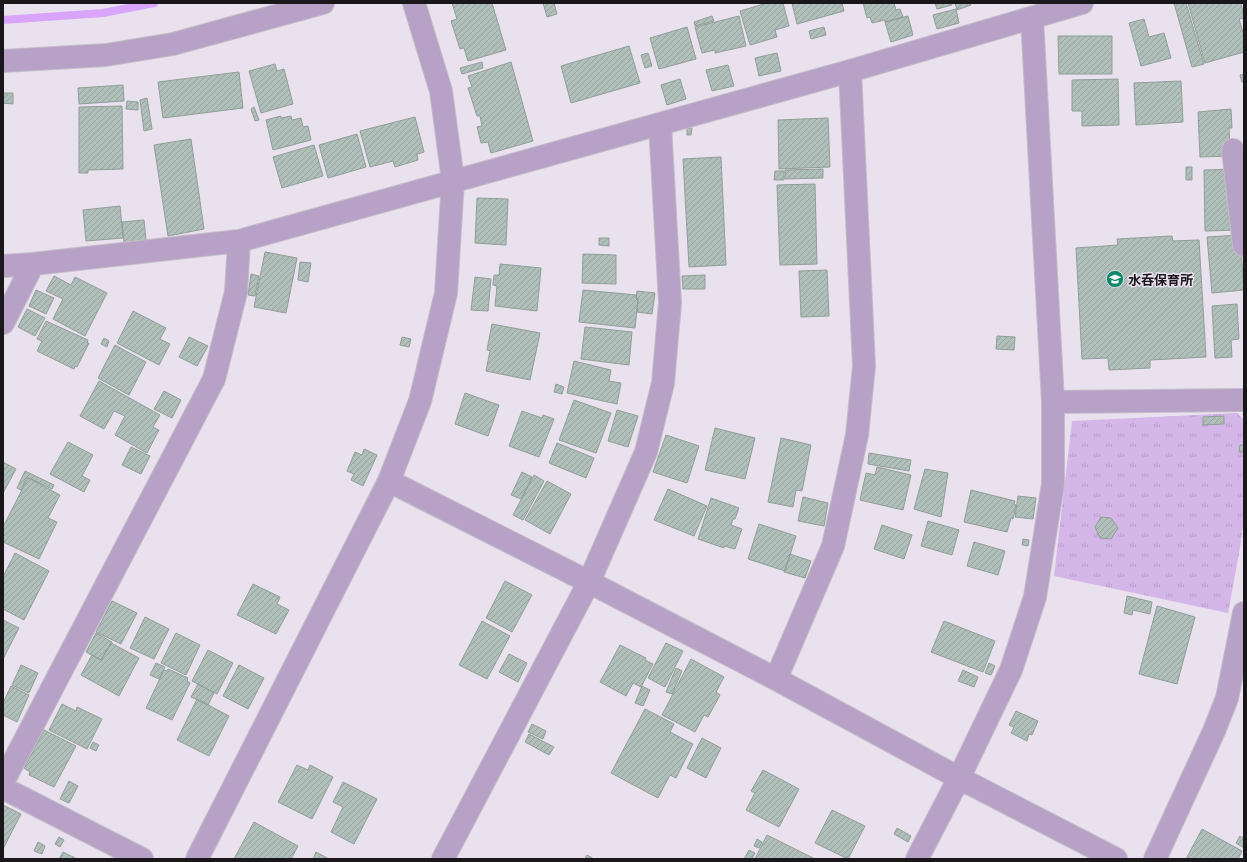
<svg xmlns="http://www.w3.org/2000/svg" width="1247" height="862" font-family="Georgia,'Noto Sans JP',serif">
  <style>
    .park { fill: url(#park-tufts) }
    .lines { fill: none; stroke-linecap: round; stroke-linejoin: round }
    .stream { stroke: #d9a5fa; stroke-width: 8 }
    .building { fill: url(#building-hatch); stroke: #909e98 }
    .minor-casing { stroke: #c4bdc8; stroke-width: 24 }
    .minor { stroke: #b7a1c6; stroke-width: 22 }
    .labels { text-anchor: middle; dominant-baseline: central; stroke-width: 3; stroke-linejoin: round; paint-order: stroke }
    .poi-label { font-size: 13px; font-weight: bold; fill: #1a171b; stroke: #e9e1ee; text-anchor: start }
  </style>
  <defs>
    <pattern id="park-tufts" width="24" height="20" patternUnits="userSpaceOnUse"><rect width="24" height="20" fill="#d5b6e9"/><path d="M3 7l-1-3M5 7V3M7 7l1-3M15 17l-1-3M17 17v-4M19 17l1-3" fill="none" stroke="#b69cc7"/></pattern>
    <pattern id="building-hatch" width="6" height="6" patternUnits="userSpaceOnUse"><rect width="6" height="6" fill="#b0bfb9"/><path d="M-1 1l2-2M0 6l6-6M5 7l2-2" fill="none" stroke="#97a39e"/></pattern>
  </defs>
  <rect width="100%" height="100%" fill="#e9e1ee"/>
  <!-- park -->
  <path class="park" d="M1237 413 1244 420V519L1239 554 1228 613 1054 576 1072 421Z"/>
  <g class="lines">
    <!-- stream -->
    <path class="stream" d="M3 20 103 13 154 3"/>
  </g>
  <!-- building -->
  <path class="building" d="M452 3H492L506 50 468 61 464 48 460 49 451 21 457 19Z
    M543 3H554L557 14 547 17Z
    M767 3H783L789 26 775 30 777 37 750 45 740 11Z
    M792 3H842L844 11 797 24Z
    M863 3H894L896 10 900 9 903 17 885 22V20L872 23 870 17 867 18Z
    M935 3H951L952 5 937 9Z
    M955 3H970L971 5 957 10Z
    M1174 3H1186L1204 64 1192 67Z
    M1188 3H1241L1244 18 1239 19 1244 36V52L1205 63Z
    M956 9 959 23 937 29 933 15Z
    M712 16 714 21 695 26 694 22Z
    M739 16 746 46 715 53V50L702 53 695 27Z
    M908 16 913 35 891 42 885 22Z
    M1144 19 1149 37 1164 33 1171 58 1141 66 1129 23Z
    M687 27 696 59 659 69 650 38Z
    M824 27 826 35 811 39 809 31Z
    M1058 36H1112V74H1059Z
    M629 46 640 83 571 103 561 66Z
    M648 53 652 66 645 68 641 55Z
    M777 53 781 71 759 76 755 58Z
    M482 62 483 68 462 74 460 68Z
    M511 62 533 141 491 153 488 142 481 143 477 127 482 126 480 116H477L468 88 472 87 468 76Z
    M275 64 277 71 284 69 293 104 261 113 249 71Z
    M728 65 734 86 712 91 706 70Z
    M239 72 243 108 163 118 158 82Z
    M1244 74V82H1242L1240 75Z
    M680 79 686 99 667 105 661 85Z
    M1118 79 1119 125 1082 126V111H1072V80Z
    M1181 81 1183 122 1136 125 1134 83Z
    M123 85 124 101 79 104 78 88Z
    M3 93H13V104L3 103Z
    M147 98 152 129 144 131 140 100Z
    M127 101 138 102V110L126 109Z
    M122 106 123 169 88 170V173H79V107Z
    M254 107 259 120 255 121 251 109Z
    M1231 109 1232 128H1229L1230 156 1200 157 1198 112Z
    M281 116V118L291 116 292 120 301 118 303 127 308 126 311 140 273 150 266 120Z
    M415 117 424 152 417 154 418 160 395 167 393 161 370 167 360 131Z
    M828 118 830 167 779 169 778 120Z
    M687 128H692L691 135H687Z
    M357 134 366 167 328 178 319 145Z
    M191 139 204 229 168 236 154 145Z
    M314 145 323 176 282 188 273 157Z
    M721 157 726 265 689 267 683 159Z
    M1186 167H1192V180H1186Z
    M823 169V178L785 179V170Z
    M1238 169 1239 230 1205 231 1204 170Z
    M775 171H784V180H774Z
    M815 184 817 264 780 265 777 185Z
    M477 198 508 199 506 245 475 243Z
    M120 206 123 238 86 241 83 210Z
    M144 220 146 240 124 243 122 222Z
    M1240 235 1244 290 1212 293 1207 237Z
    M1172 236 1173 241 1199 240 1206 357 1150 360V368L1109 370 1108 358 1082 359 1076 248 1118 245 1117 239Z
    M599 238H609V246L599 245Z
    M265 252 297 258 286 313 254 307Z
    M583 254 616 255V284L582 283Z
    M300 262 311 263 308 282 298 280Z
    M500 264 541 268 537 311 495 306 497 286 493 285 494 275H499Z
    M827 270 829 316 801 317 799 271Z
    M251 274 259 276 255 296 248 295Z
    M705 275V289H683L682 276Z
    M54 276 71 285 75 277 107 293 85 336 53 319 63 299 46 291Z
    M475 277 491 279 488 311 471 310Z
    M36 290 54 298 46 314 29 306Z
    M583 290 636 295V298L638 299 635 328 579 322Z
    M637 291 655 293 652 314 637 312 638 299 636 298Z
    M1237 304 1239 339 1231 340 1232 357 1215 358 1212 306Z
    M27 309 45 318 35 336 18 327Z
    M133 311 166 328 160 339 170 344 159 365 117 343Z
    M46 321 88 340 87 343H89L77 367 75 366 74 369 37 351 42 341 37 339Z
    M492 324 540 333 530 380 486 371 490 351 487 350Z
    M585 327 632 332 629 365 581 359Z
    M997 336 1015 337 1014 350 996 349Z
    M189 337 208 346 197 366 179 357Z
    M402 337 411 339 409 347 400 345Z
    M104 338 109 341 107 347 101 344Z
    M115 345 146 362 129 395 98 378Z
    M574 361 611 370 609 381 621 383 617 404 567 393Z
    M99 381 160 415 153 427 159 430 147 453 115 435 125 416 114 411 104 429 80 416Z
    M556 384 564 387 562 394 554 392Z
    M164 391 181 400 172 418 154 409Z
    M465 393 499 405 488 436 455 424Z
    M574 400 611 413 596 453 559 440Z
    M617 410 638 416 628 447 608 441Z
    M522 411 542 418 543 415 554 419 539 457 509 446Z
    M1224 416V424L1203 425V417Z
    M715 428 755 438 745 479 705 470Z
    M666 435 699 446 687 483 653 472Z
    M781 438 811 445 802 491 796 490 793 507 768 502Z
    M68 442 93 455 82 476 90 480 84 492 50 474Z
    M557 443 594 458 586 478 549 463Z
    M1240 445H1244V452H1239Z
    M131 447 150 456 141 474 122 465Z
    M364 449 377 455 363 486 351 480 354 474 347 471 355 452 362 455Z
    M869 453 911 460 909 471 868 464Z
    M3 462 16 469 3 493Z
    M877 467 911 475 903 510 860 500 866 473 875 475Z
    M925 469 948 473 941 517 914 509Z
    M25 471 54 485 52 489 27 477 21 490 17 488Z
    M522 472 532 477 521 499 511 495Z
    M534 475 544 481 523 520 513 515Z
    M28 478 60 495 48 518 57 522 39 559 3 542V527Z
    M547 481 571 494 550 534 525 520Z
    M668 489 707 506 694 536 654 520Z
    M971 490 1015 501 1014 504 1016 505 1013 519 1011 518 1007 532 964 522Z
    M1018 496 1036 498 1033 519 1015 517Z
    M803 497 828 503 824 526 798 521Z
    M711 498 739 508 735 519H733L731 525 742 529 735 549 724 546V548L698 539Z
    M1101 517 1111 518 1118 528 1111 539 1100 538 1095 527Z
    M928 521 959 530 952 555 921 546Z
    M759 524 796 536 785 571 748 559Z
    M882 525 912 535 904 559 874 549Z
    M1023 539 1029 540 1028 546 1022 545Z
    M974 542 1005 551 998 575 967 566Z
    M15 553 49 571 24 620 3 609V577Z
    M790 554 811 561 805 578 784 572Z
    M505 581 532 595 512 632 486 618Z
    M253 584 280 597 277 604 289 610 276 634 237 615Z
    M1127 596 1152 602 1150 614 1133 610 1132 615 1124 613Z
    M112 601 137 613 121 644 96 632Z
    M1157 606 1195 617 1177 684 1139 674Z
    M145 617 169 629 154 659 130 648Z
    M3 620 19 628 3 659Z
    M482 621 510 636 487 679 459 665Z
    M944 621 995 641 983 672 931 652Z
    M96 633 112 642 101 660 86 652Z
    M176 633 200 645 186 675 161 663Z
    M111 643 139 658 119 696 81 675 92 655 101 660Z
    M666 643 683 651 665 687 648 678Z
    M620 645 646 658 645 660 653 664 641 687 633 683 626 696 600 682Z
    M208 650 233 663 217 694 192 681Z
    M509 654 527 663 518 682 499 672Z
    M691 659 724 677 716 692 720 695 708 717 704 715 695 732 662 715Z
    M156 663 165 667 159 679 150 675Z
    M989 663 995 666 991 675 985 673Z
    M21 665 38 673 29 693 12 685Z
    M239 665 264 678 248 709 223 696Z
    M676 668 682 671 672 694 666 692Z
    M168 669 188 678 187 681 190 683 172 720 146 708 164 670 167 671Z
    M963 670 978 677 974 687 958 681Z
    M198 684 214 693 208 705 191 697Z
    M11 686 29 695 17 722 3 715V703Z
    M642 686 650 690 643 706 635 703Z
    M197 699 229 716 209 756 177 740Z
    M62 704 76 711 77 707 102 719 87 749 49 730Z
    M645 709 674 724 670 732 693 744 676 778 670 775 658 798 611 773Z
    M1016 711 1038 721 1032 735 1029 734 1027 741 1011 733 1014 727 1009 725Z
    M532 724 546 731 543 739 528 732Z
    M44 730 76 746 54 787 29 775 30 772 24 768Z
    M529 734 554 747 549 755 525 742Z
    M702 738 721 748 706 778 687 768Z
    M93 742 99 745 96 751 90 748Z
    M297 765 308 770 310 765 333 777 312 819 278 802Z
    M763 770 799 789 779 827 746 810 755 793 751 791Z
    M69 781 78 786 69 803 60 799Z
    M343 782 377 799 354 844 331 832 343 807 333 802Z
    M3 805 21 814 3 849Z
    M832 810 865 826 848 859 815 843Z
    M254 822 298 846 291 859H234Z
    M897 828 911 836 908 842 894 834Z
    M1202 829 1242 851 1238 859H1186Z
    M767 835 815 859H755Z
    M1240 836 1244 839V848L1236 843Z
    M59 837 64 840 60 847 55 844Z
    M757 839 762 842 759 848 754 846Z
    M38 842 45 846 42 854 34 851Z
    M749 850 755 853 752 859H744Z
    M63 852 77 859H59Z
    M316 852 329 859H313Z
    M587 855 594 859H585Z"/>
  <g class="lines">
    <defs>
      <path id="minor" d="M3 61 106 55 173 44 323 3
        M1233 150 1244 245
        M3 266 33 264 239 241 850 71 1082 3
        M3 323 33 264
        M1053 402 1244 400
        M389 481 589 582 776 679 959 778 1116 859
        M776 679 833 546 857 435 864 366 850 71
        M3 782 214 379 236 292 239 241
        M3 788 142 859
        M197 859 389 481 420 401 446 293 453 180 441 91 414 3
        M443 859 589 582 646 452 663 383 670 303 660 124
        M917 859 959 778 1011 670 1035 597 1053 484V402L1032 18
        M1155 859 1214 731 1227 698 1244 613"/>
    </defs>
    <!-- minor casing -->
    <use href="#minor" class="minor-casing"/>
    <!-- minor -->
    <use href="#minor" class="minor"/>
  </g>
  <!-- icons -->
  <defs>
    <symbol id="school-disc" viewBox="-11 -11 22 22"><circle r="9.5" fill="#0c8769" stroke="#e9e1ee"/><path d="M0-5L7-2L0 1L-7-2ZM-4 1L0 2.5L4 1V4Q0 6-4 4Z" fill="#fff"/></symbol>
  </defs>
  <g fill-rule="evenodd">
    <use href="#school-disc" x="1105" y="269" width="20" height="20"/>
  </g>
  <g class="labels">
    <!-- poi labels -->
    <g class="poi-label">
      <text x="1128" y="279">水呑保育所</text>
    </g>
  </g>
  <!-- border -->
  <rect width="1247" height="862" fill="none" stroke="#1a171b" stroke-width="8"/>
</svg>
